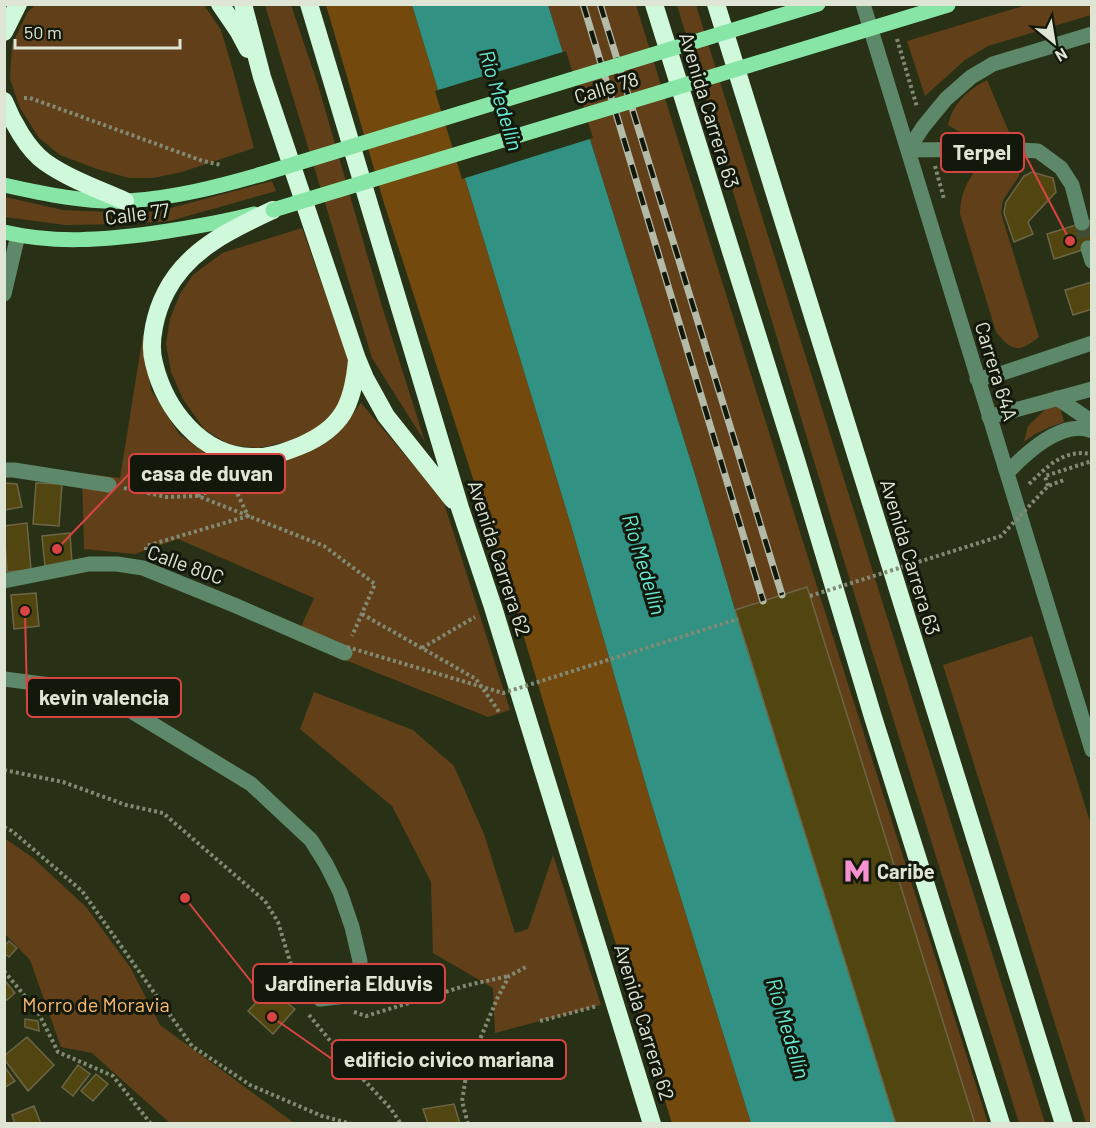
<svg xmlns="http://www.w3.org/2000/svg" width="1096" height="1128" font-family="Barlow,sans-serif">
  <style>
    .green { fill: #614019 }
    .forest { fill: #74490e }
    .water { fill: #319183 }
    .pier { fill: #283116 }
    .building { fill: #524610; stroke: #6d6546; stroke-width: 1.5 }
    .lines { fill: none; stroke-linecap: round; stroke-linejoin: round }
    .minor-tunnel { stroke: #434c33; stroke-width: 15; stroke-dasharray: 15 8; stroke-linecap: butt }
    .path { stroke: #828a74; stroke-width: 4; stroke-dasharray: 3 3; stroke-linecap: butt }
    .minor { stroke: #5d896a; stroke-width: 15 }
    .major { stroke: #87e5a6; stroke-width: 15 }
    .highway { stroke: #cff9da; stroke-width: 18 }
    .rail-casing { stroke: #b4baa8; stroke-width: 7 }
    .rail { stroke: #13180c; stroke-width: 4.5; stroke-dasharray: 14; stroke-linecap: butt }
    .path-bridge { stroke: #828a74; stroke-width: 4; stroke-dasharray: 3 3; stroke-linecap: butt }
    .major-bridge { stroke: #87e5a6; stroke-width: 15 }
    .labels { text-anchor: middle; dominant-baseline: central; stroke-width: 6; stroke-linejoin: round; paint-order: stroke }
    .street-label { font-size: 20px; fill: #dfe5d5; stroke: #13180c }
    .poi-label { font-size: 20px; font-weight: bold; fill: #dfe5d5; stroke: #13180c; text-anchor: start }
    .park-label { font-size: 20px; fill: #febb6f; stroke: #13180c }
    .water-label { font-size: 21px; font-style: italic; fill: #66ebd6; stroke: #13180c }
    .leader { fill: none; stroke: #d74442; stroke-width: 2 }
    .callout-dot { fill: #d74442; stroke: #13180c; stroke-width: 2 }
    .callout { fill: #13180c; stroke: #d74442; stroke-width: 2 }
    .callout-label { font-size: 21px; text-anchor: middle; font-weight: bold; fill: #dfe5d5 }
  </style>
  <rect width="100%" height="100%" fill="#283116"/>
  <!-- green -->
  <path class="green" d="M36 4 204 5 221 30 232 67 254 148 182 172 153 178H129L97 169 60 155 39 138 20 108 10 79 12 45 27 13Z
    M1030 4 1091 5V15L988 46 965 60 925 96 907 41Z
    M265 5H291L318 85 381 303 425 442 372 358Z
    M548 5H636L819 593 988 1123H975L807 588 735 610 696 478Z
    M677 5H696L1045 1123H1019L844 561Z
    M987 80 1009 132 984 137 965 135 948 125C953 103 968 90 987 80Z
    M997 161H1014L1020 169 1019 176 1003 200 1001 213 1039 337C1019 353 1012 352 996 332L960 214C961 191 967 183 979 164Z
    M272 181 276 191 170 221 122 224 65 225 5 217V197L63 210 109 212H156Z
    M302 228 350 363 345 394 331 417 316 429 290 441 259 448 229 445 204 429 183 399 171 372 166 344 170 319 180 294 193 275 222 253Z
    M143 335 151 390 179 434 213 458 240 464 343 427 361 403 443 500 510 710 488 717 295 640 314 598 178 539 135 554 84 549 82 473 120 478Z
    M1059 404 1064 422C1049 427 1036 432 1024 442L1028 426 1049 406Z
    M1032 636 1091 825V1123H1086L943 665Z
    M314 692 413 730 454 766 484 834 515 933 528 929 553 855 601 1005 495 1033 493 988 433 953 431 882 392 806 300 729Z
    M4 838 32 857 86 907 130 967 160 1025 294 1123H170L92 1053 61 1047 30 960 5 934Z"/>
  <!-- forest -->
  <path class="forest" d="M326 5H412L570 522 650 799 751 1123H672L600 893 521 627 384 203Z"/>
  <!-- water -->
  <path class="water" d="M412 5H548L696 478 735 610 896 1123H751L650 799 570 522Z"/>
  <!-- pier -->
  <path class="pier" d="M566 51 593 138 462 179 435 91Z"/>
  <!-- building -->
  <path class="building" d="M1032 172 1053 178 1056 192 1028 222 1033 234 1014 242 1004 213 1006 202 1024 176Z
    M1092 220V247L1054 259 1047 234Z
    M1092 282V309L1073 315 1065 290Z
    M4 483 17 484 22 507 4 510Z
    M36 483 62 484 59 526 33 524Z
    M27 523 31 570 7 572 4 526Z
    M70 533 72 563 45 567 42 536Z
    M807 587 810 596 975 1124H896L735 610Z
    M36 593 39 626 14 629 11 595Z
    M9 941 17 948 9 957 4 953V946Z
    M6 982 15 993 7 1000 4 997V984Z
    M269 989 295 1009 273 1034 248 1011Z
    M25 1019 38 1021 39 1031 25 1027Z
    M27 1037 54 1065 28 1091 4 1059V1056Z
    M78 1065 90 1074 73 1096 62 1087Z
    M4 1066 15 1081 4 1088Z
    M96 1074 108 1084 93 1101 81 1091Z
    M454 1104 460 1124H428L423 1109Z
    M34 1106 41 1124H15L12 1115Z"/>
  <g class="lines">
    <!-- minor-tunnel -->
    <path class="minor-tunnel" d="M1082 223 1088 248"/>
    <!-- path -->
    <path class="path" d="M897 39 917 107
      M24 98H30L203 161 221 165
      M935 166 944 199
      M1029 484C1048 466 1063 449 1092 454
      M1048 486 1045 476 1092 461
      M124 488 166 497 198 496 324 546 375 584 352 636
      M198 496 244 476
      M146 550V546L248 516 228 474
      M362 614 476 679 500 713
      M422 648 475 617
      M4 770 63 782 126 805 163 813 265 901 278 922 292 968 301 990 306 992
      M4 827 12 831 82 891 192 1046 250 1085 322 1116 352 1124
      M4 971 38 1012 58 1052 113 1076 151 1124
      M354 1012 366 1016 468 985 509 976
      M309 1015 351 1066 391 1109 401 1124
      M540 1021 597 1006
      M468 1124 462 1101 467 1070 497 999 509 976 526 967"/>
    <!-- minor -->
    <path class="minor" d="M863 4 1092 750
      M908 150 923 127 946 99 971 77 993 64 1092 34
      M908 150 1004 149 1038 151 1061 168 1072 185 1082 223
      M1088 248 1092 261
      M4 294 18 235
      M977 379 997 375 1092 343
      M1057 398 1085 417 1092 423
      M989 417 1092 389
      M4 470H14L109 485
      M1007 473C1025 454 1063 418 1092 431
      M4 581 89 564H117L143 568 234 605 345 653
      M4 679 66 687 113 700 251 784 311 840 326 864 340 892 352 927 360 961 358 985 346 996 320 999"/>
    <!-- major -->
    <path class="major" d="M4 185C44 194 87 203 127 201 174 198 217 187 262 174
      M4 232C54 244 104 240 155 233 188 228 221 223 254 214"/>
    <!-- highway -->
    <path class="highway" d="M220 4 239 32 248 49
      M243 4 262 77 357 359 365 378 386 416 453 500
      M309 4 460 508 493 607 652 1124
      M654 4 796 460 873 717 1001 1124
      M716 4 1064 1124
      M4 32 18 4
      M4 101C12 121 27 149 45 162 69 179 98 189 125 201
      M273 210C232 229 188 249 166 292 156 311 148 342 154 363 165 409 201 456 252 457 269 458 285 452 300 446 343 428 353 404 357 360"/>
    <defs>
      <path id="rail" d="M583 4 763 601
        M600 4 782 595"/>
    </defs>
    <!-- rail casing -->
    <use href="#rail" class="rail-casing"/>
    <!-- rail -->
    <use href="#rail" class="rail"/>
    <!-- path-bridge -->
    <path class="path-bridge" d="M810 596 1001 536 1048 486 1064 480
      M347 647 503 693 738 619"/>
    <!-- major-bridge -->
    <path class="major-bridge" d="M262 174 818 4
      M273 210 948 5"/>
  </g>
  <!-- icons -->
  <defs>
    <symbol id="metro-bare" viewBox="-9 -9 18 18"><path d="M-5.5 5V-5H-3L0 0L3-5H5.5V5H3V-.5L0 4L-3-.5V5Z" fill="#f790ce" stroke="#13180c" stroke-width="2.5" paint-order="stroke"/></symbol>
  </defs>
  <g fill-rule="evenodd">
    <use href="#metro-bare" x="838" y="852" width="38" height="38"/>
  </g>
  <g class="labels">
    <!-- street labels -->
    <g class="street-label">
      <text transform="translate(606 87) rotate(-17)">Calle 78</text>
      <text transform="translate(710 110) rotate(73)">Avenida Carrera 63</text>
      <text transform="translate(137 213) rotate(-7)">Calle 77</text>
      <text transform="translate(997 371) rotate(73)">Carrera 64A</text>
      <text transform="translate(911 557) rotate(73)">Avenida Carrera 63</text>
      <text transform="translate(500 558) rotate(72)">Avenida Carrera 62</text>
      <text transform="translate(186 564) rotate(20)">Calle 80C</text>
      <text transform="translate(645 1022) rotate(73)">Avenida Carrera 62</text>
    </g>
    <!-- poi labels -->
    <g class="poi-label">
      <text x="877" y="871">Caribe</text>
    </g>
    <!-- park labels -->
    <g class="park-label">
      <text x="96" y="1004">Morro de Moravia</text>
    </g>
    <!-- water labels -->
    <g class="water-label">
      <text transform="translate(502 100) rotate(73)">Río Medellín</text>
      <text transform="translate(645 564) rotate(73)">Río Medellín</text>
      <text transform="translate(789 1028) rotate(73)">Río Medellín</text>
    </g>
  </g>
  <!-- callouts -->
  <path class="leader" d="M1070 241L1024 153M57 549L129 474M25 611L27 698M185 898L253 984M272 1017L332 1059"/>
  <g class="callout-dot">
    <circle cx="1070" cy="241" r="6"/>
    <circle cx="57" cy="549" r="6"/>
    <circle cx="25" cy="611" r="6"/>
    <circle cx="185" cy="898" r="6"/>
    <circle cx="272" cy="1017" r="6"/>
  </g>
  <g class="callout">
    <rect x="941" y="133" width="83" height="39" rx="6"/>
    <rect x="129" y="454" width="156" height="39" rx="6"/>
    <rect x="27" y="678" width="154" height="39" rx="6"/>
    <rect x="253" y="964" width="192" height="39" rx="6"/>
    <rect x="332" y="1040" width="234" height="39" rx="6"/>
  </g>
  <g class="callout-label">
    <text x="982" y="160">Terpel</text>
    <text x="207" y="481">casa de duvan</text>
    <text x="104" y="705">kevin valencia</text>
    <text x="349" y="991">Jardineria Elduvis</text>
    <text x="449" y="1067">edificio civico mariana</text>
  </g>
  <!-- border -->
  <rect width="1096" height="1128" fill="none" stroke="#dfe5d5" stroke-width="12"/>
  <!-- north arrow -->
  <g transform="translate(1054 42) rotate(150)" stroke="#13180c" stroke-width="4.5" paint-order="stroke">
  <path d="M0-4.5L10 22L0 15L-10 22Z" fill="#dfe5d5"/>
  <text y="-9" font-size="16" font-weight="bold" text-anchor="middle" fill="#dfe5d5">N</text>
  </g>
  <!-- scale -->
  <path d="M15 39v9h165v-9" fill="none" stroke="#dfe5d5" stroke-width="3"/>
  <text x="24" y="39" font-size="18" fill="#dfe5d5" stroke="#13180c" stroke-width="4.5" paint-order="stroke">50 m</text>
</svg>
